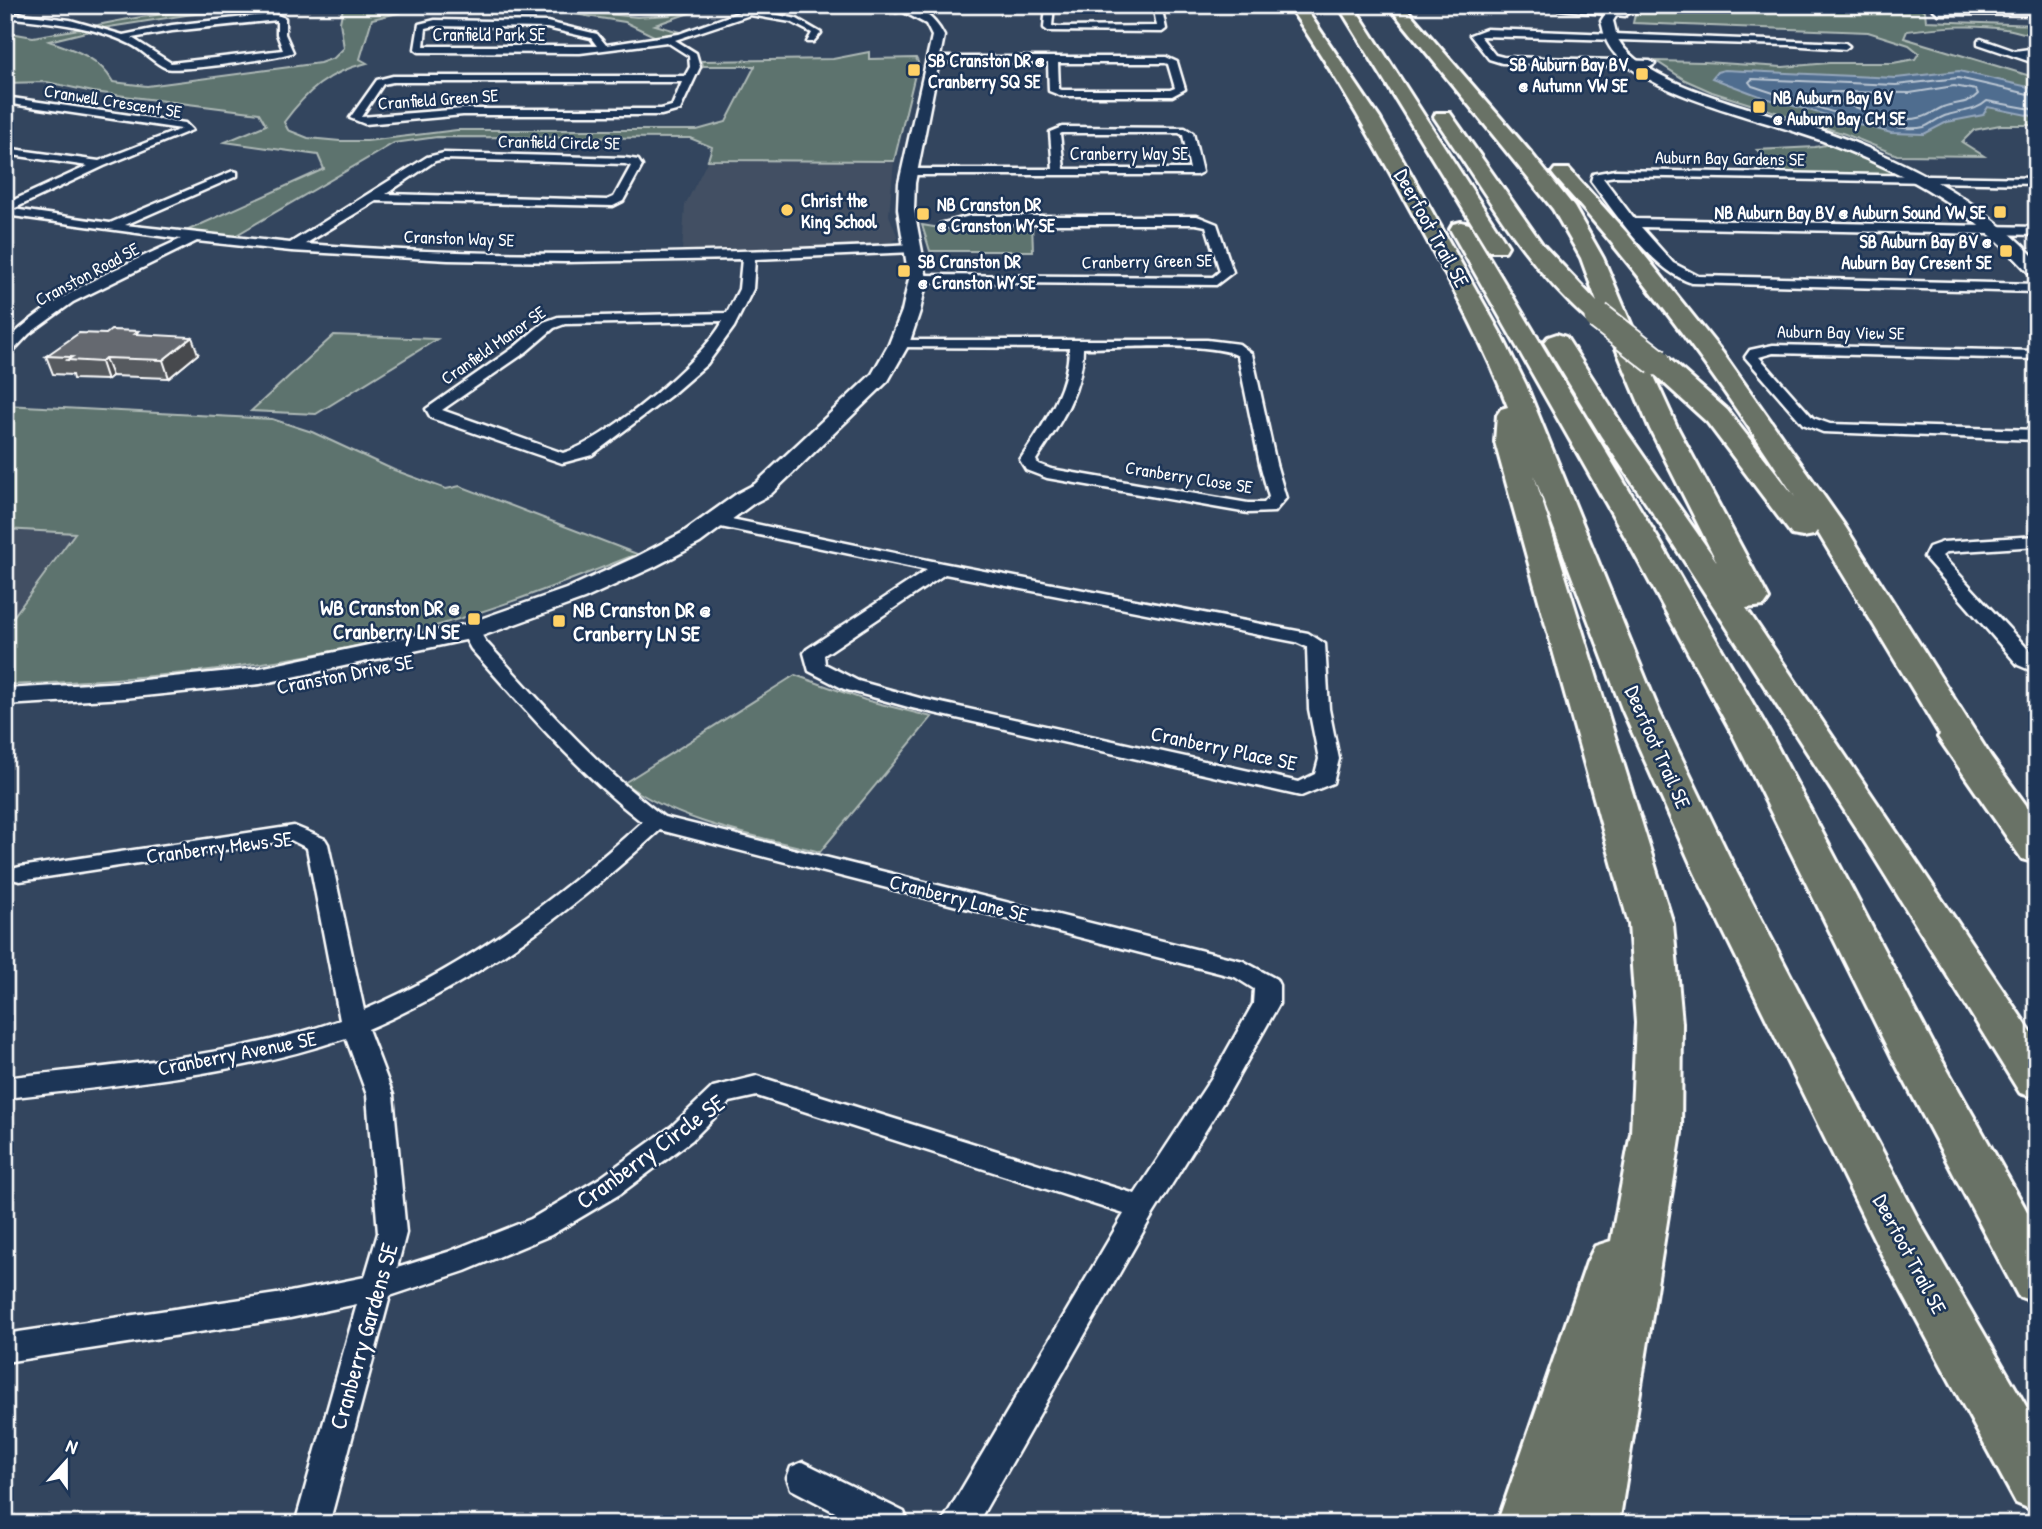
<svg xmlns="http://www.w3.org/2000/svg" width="2042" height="1529" font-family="'Patrick Hand',sans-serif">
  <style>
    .built { fill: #425063 }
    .green { fill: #5d736e; stroke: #aeb9b6; stroke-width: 2 }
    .water { fill: #4f6d8f; stroke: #95a7bc; stroke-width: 2 }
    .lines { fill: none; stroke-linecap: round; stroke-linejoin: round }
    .shore { stroke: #b9c5d2; stroke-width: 2 }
    .street-casing { stroke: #fff; stroke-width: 5 }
    .secondary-casing { stroke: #fff; stroke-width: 5 }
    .highway-casing { stroke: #fff; stroke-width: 6 }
    .street { fill: #1d3557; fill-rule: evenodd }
    .secondary { fill: #1d3557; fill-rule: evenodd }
    .highway { fill: #697266; fill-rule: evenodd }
    .highway-bridge-casing { stroke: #fff; stroke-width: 31; stroke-linecap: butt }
    .highway-bridge { stroke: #697266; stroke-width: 27 }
    .wall { fill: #575a5f; stroke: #fff; stroke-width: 2 }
    .shaded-wall { fill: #474a4e; stroke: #fff; stroke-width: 2 }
    .building { fill: #65696f; stroke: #fff; stroke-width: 2 }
    .poi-dot { fill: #ffd166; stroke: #1d3557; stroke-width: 2.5 }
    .labels { text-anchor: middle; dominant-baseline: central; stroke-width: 5; stroke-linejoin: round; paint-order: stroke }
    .far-street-label { font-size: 18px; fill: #fff; stroke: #1d3557 }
    .far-poi-label { font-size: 18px; font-weight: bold; fill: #fff; stroke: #1d3557; text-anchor: start }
    .street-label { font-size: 21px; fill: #fff; stroke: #1d3557 }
    .poi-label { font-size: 21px; font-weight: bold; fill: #fff; stroke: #1d3557; text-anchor: end }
    .near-street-label { font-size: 24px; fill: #fff; stroke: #1d3557 }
  </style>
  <rect width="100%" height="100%" fill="#33455e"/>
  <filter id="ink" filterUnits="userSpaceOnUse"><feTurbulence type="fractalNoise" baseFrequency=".0143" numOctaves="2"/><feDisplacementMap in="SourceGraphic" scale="14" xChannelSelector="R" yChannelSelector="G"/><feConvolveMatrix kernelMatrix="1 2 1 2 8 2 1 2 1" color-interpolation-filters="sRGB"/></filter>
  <g filter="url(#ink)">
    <!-- built -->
    <path class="built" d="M708 160 894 161 889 215 898 238 889 243 682 252 685 205Z
      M5 529 76 533 5 628Z"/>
    <!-- green -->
    <path class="green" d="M211 5H280L186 15 103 28 94 26C133 16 172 15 211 5Z
      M325 5H520L637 17 669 15 696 5H712L655 25 683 33 660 39 625 22 555 11 411 10 372 19 360 59 367 63C328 72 307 91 284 122L288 130 308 138 340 141H367L457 130H697L726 122 755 66H703L702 61 833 59 869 52V59L916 58 918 62 894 161 708 160 712 147 690 138 437 137 394 143 233 237 184 232 324 169 318 155 225 142 266 125 259 113 93 92 47 82 5 83V32L33 37 79 29 90 31 49 41C75 50 99 57 113 82L147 86 320 63 334 58 344 48 340 22 343 8Z
      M1644 5H1921L1919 7 1925 11 1926 21 2037 25V34C2025 35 2016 30 2005 29 1972 24 1939 27 1907 31L1904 38 2037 78V125H2000L1974 130 1962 142 1984 156 1897 155 1845 134 1712 92 1685 80 1656 61 1704 62 1783 67 1829 63H1893L1915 59 1919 53 1909 45 1868 32 1633 23 1635 14Z
      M1836 143 1901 172 1894 175 1782 173 1757 150 1815 147Z
      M1032 223 1033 251H930L922 225 952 230 981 224Z
      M334 335 437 339 316 414 251 411Z
      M5 405 272 419 312 432 394 470 446 489 460 486 637 554C551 588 465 621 375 642 254 670 129 680 5 685V628L75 533 5 529Z
      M795 675 865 700 932 717 820 852C753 835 682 824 624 783Z"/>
    <!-- water -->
    <path class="water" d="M1724 70 1896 78 1959 71 2037 89V117L1988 107 1983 115 1947 122 1924 134 1891 133 1765 98 1712 78 1717 72Z"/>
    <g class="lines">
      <!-- shore -->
      <path class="shore" d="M1954 86 1976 90 1978 94C1968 105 1956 102 1943 107 1936 110 1930 115 1923 117 1892 126 1856 107 1827 96L1831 92 1910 93Z
        M2037 96 1958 78 1896 85 1752 79 1749 82 1752 86C1788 97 1890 136 1924 127 1932 124 1939 117 1948 115 1963 110 1975 112 1987 101L2037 110"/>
      <defs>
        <path id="street" d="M759 5H771L759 11 797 19 821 33 813 42H807L812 33 791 22 750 15 675 40 696 53 700 67 680 110 661 115H463L365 124 350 118 377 80 393 76H685L690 67 689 56 667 42 580 53 419 52 415 49 419 24 435 20 547 22 597 34 606 45 679 34ZM435 26 547 28 591 38 597 46H424L426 28ZM393 82H682L672 106 661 109H463L361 117 383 84Z
          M915 5H942L896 12 892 10Z
          M1046 5H1054L1052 26 1059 27 1157 26 1153 5H1161L1166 29 1162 32 1048 31 1044 28Z
          M1518 5H1557L1629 13 1625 16Z
          M1928 5H1937L1941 9H2037V15L1939 14Z
          M5 12 70 20 123 35 172 25 274 14 285 18V34L293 52C283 58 176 72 166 68 154 63 143 50 130 44 92 25 47 22 5 17ZM277 20V34L283 50 171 63 132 38 172 31Z
          M1486 29 1845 43 1849 46 1845 49 1789 45 1480 36 1495 55 1503 57 1650 61 1655 64 1650 67 1502 63 1489 59 1470 35Z
          M1981 39 2015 51 2037 48V54L2027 55 2037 58V64L1978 44V40Z
          M933 57H1166L1177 62 1185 89 1172 96H1062L1049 91 1048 63 930 62 928 60ZM1058 63H1165L1168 64 1175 88 1170 90H1062L1059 89Z
          M5 97 185 123 192 130 104 166 13 209 110 223 233 171 237 172V176L125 225 290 243 427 157 444 153 625 158 638 160 642 166 623 201 613 206 376 201 305 244C508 260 711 254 914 244L920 248 914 252 755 259 753 289 734 327 707 364 670 396 592 455 562 463 431 418 426 409 516 346 544 322 558 317 727 313 739 289 742 259 565 262 448 260 291 251 197 241 73 302 29 334 10 354 5 355V343C54 293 119 268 181 239L5 215V204L88 166 5 154V148L99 161 181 129 5 103ZM444 159 625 164 631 166 614 197 607 200 386 194 435 161ZM723 321C704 359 603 443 563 453L442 410 526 352 554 328 565 324Z
          M1062 127 1185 128 1193 133 1202 172 1196 175H909L903 172 909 169H1053L1050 132ZM1062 133H1179L1183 135 1190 169H1064L1060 134Z
          M1615 170 2037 178V184L1615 176 1603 178 1634 219 2037 227V235L1641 227 1673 263 1698 276 2037 284V292L1692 283C1653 271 1616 214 1591 181L1593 174Z
          M970 216H1197L1217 224 1233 272 1216 285 913 282V276L918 275 1213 277 1220 271 1206 226 1196 224H970L946 228 940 224Z
          M899 340H1207L1239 344 1252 354 1276 464 1286 498 1274 512 1248 513 1047 478 1026 470 1020 460C1043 425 1068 392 1069 348L894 347 892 344ZM1083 348C1116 348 1214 341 1238 356L1260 464 1269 497 1264 503H1248L1051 469 1038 464 1036 460C1059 425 1083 391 1083 348Z
          M1773 345 2037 351V359L1773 353 1759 357 1813 418 1830 424 2037 430V440L1823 432 1803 424 1745 357 1750 350Z
          M717 516 942 563 1308 633 1325 644 1329 709 1339 759 1333 783 1301 796 912 708 844 689 809 671 804 653 807 649 927 570 711 525 709 521ZM945 574 1296 642 1307 647 1309 709 1319 759 1315 774 1299 782 923 699 858 681 825 664 824 655Z
          M2037 536V546L1947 552 1942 556 2037 659V673L2018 665 1924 557 1929 547 1943 542Z
          M470 625 477 627 486 642C544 705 595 765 664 817L1243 961 1276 979 1279 985V1004L1230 1091 1152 1216 977 1524H941L1124 1214 757 1096 730 1102 692 1140 620 1194 551 1235 465 1271 390 1296 329 1524H295L357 1304 290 1318 5 1362V1334L290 1292 365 1277 378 1233 367 1095 346 1038C237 1075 119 1085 5 1098V1078C117 1065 233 1057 340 1020L307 848 291 840 20 881 12 879 9 874 12 869 20 867 294 826 325 839 328 844 364 1010C468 966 558 898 642 822 578 772 526 710 471 649L461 631ZM660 830 1235 977 1254 989 1253 1004 1212 1077 1135 1194 757 1076 713 1087 672 1126 600 1178 531 1219 448 1252 397 1268 406 1233 393 1095 368 1029C479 981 572 911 660 830Z
          M803 1462 904 1512 909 1524H858L791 1489 787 1478 791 1467Z"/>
        <path id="secondary" d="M13 5H33L5 14V7Z
          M891 5C916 5 933 14 944 36L915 183 914 209 927 279 920 311 909 344 888 381 771 494 754 503 700 543 654 567 584 599 479 637 260 684 124 698 5 705V689L124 682 260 668 463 625 566 589 636 557 682 533 738 493 755 484 872 374 889 344 902 311 909 279 898 209 899 183 932 36 926 24Z
          M1611 5H1623L1613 21C1615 27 1616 36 1619 41 1645 85 1759 110 1806 125 1834 134 1862 145 1890 158 1945 183 1995 215 2037 260V276L2031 275C1990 230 1945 196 1891 170 1860 155 1829 142 1796 132 1749 116 1629 89 1607 42 1604 35 1603 28 1601 21Z"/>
        <path id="highway" d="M1288 5H1303L1380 119 1502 336 1526 385 1658 709 1737 873 1921 1225 2037 1425V1512L2016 1503 1883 1257 1695 873 1622 709 1534 475 1673 924 1682 1023 1681 1133 1619 1524H1497L1587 1262 1595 1246 1611 1241 1631 1133 1636 1023 1629 924 1495 442 1497 415 1501 409 1508 407C1484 344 1451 284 1419 225 1378 150 1337 76 1288 5Z
          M1338 5H1353L1508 246 1505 251H1489L1486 246Z
          M1388 5H1403L1531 153 1574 207 1603 258 1646 359 1657 354 1666 356 1727 410 1795 497C1723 385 1644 276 1555 177L1552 173 1555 169H1569L1626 232 1722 352 1844 525 1991 757 2037 820V863L2022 859 1938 737 1940 735 1817 531 1814 535 1803 537 1792 535 1707 422 1652 372 1678 429 1769 599 1764 606 1746 608 2037 1041V1098L2020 1093 1866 844 1663 528 1601 436 1544 342 1548 337 1557 334 1566 337 1628 434 1717 562 1650 429 1605 322 1589 321C1524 264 1483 188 1434 117L1436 113H1450L1542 244 1597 302 1581 258 1553 209Z
          M1461 222 1469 224 1472 229 1660 542 1771 735 1939 1055 2037 1229V1303L2018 1296 1892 1057 1733 735 1628 542 1450 229 1453 224Z"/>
      </defs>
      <!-- street casing -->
      <use href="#street" class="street-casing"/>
      <!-- secondary casing -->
      <use href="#secondary" class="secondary-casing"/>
      <!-- highway casing -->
      <use href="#highway" class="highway-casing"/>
      <!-- street -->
      <use href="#street" class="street"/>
      <!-- secondary -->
      <use href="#secondary" class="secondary"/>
      <!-- highway -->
      <use href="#highway" class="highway"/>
      <defs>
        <path id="highway-bridge" d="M1598 316 1657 362"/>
      </defs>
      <!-- highway-bridge casing -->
      <use href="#highway-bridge" class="highway-bridge-casing"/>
      <!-- highway-bridge -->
      <use href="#highway-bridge" class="highway-bridge"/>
    </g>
    <!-- wall -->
    <path class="wall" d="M140 335 198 354 169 378 112 376 107 380 73 379 72 375 53 374 46 356Z"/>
    <!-- shaded-wall -->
    <path class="shaded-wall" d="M192 337 198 354 169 378 163 360Z
      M105 358 112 376 107 380 101 362Z"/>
    <!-- building -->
    <path class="building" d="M111 330 139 331 135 334 192 337 163 360 105 358 101 362 67 360 72 357 46 356 79 333 106 334Z"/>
  </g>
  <!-- markers -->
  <g class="poi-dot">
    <rect x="907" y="63" width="14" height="14" rx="3.5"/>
    <rect x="1635" y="67" width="14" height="14" rx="3.5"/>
    <rect x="1752" y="100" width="14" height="14" rx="3.5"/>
    <circle cx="787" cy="210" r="7"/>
    <rect x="1993" y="205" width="14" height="14" rx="3.5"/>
    <rect x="916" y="207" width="14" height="14" rx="3.5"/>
    <rect x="1999" y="244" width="14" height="14" rx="3.5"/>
    <rect x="897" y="264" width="14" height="14" rx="3.5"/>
    <rect x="467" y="612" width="14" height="14" rx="3.5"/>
    <rect x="552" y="614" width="14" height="14" rx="3.5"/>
  </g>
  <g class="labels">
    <!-- far-street labels -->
    <g class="far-street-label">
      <text x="489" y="34">Cranfield Park SE</text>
      <text transform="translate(438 99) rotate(-4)">Cranfield Green SE</text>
      <text transform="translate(113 101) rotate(9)">Cranwell Crescent SE</text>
      <text transform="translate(559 142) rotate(1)">Cranfield Circle SE</text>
      <text x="1129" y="153">Cranberry Way SE</text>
      <text transform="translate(1730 158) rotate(1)">Auburn Bay Gardens SE</text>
      <text transform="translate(459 238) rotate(2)">Cranston Way SE</text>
      <text transform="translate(1147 261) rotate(-1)">Cranberry Green SE</text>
      <text transform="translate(87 274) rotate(-28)">Cranston Road SE</text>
      <text transform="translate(1841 332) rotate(1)">Auburn Bay View SE</text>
      <text transform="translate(493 345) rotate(-35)">Cranfield Manor SE</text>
      <text transform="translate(1189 477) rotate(9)">Cranberry Close SE</text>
    </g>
    <!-- far-poi labels -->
    <g class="far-poi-label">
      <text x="928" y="60">SB Cranston DR @<tspan x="928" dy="21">Cranberry SQ SE</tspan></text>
      <text x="1628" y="64" text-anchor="end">SB Auburn Bay BV<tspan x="1628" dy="21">@ Autumn VW SE</tspan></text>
      <text x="1773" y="97">NB Auburn Bay BV<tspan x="1773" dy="21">@ Auburn Bay CM SE</tspan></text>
      <text x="801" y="200">Christ the<tspan x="801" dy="21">King School</tspan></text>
      <text x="937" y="204">NB Cranston DR<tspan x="937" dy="21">@ Cranston WY SE</tspan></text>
      <text x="1986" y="212" text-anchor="end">NB Auburn Bay BV @ Auburn Sound VW SE</text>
      <text x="1992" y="241" text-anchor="end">SB Auburn Bay BV @<tspan x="1992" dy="21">Auburn Bay Cresent SE</tspan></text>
      <text x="918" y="261">SB Cranston DR<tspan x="918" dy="21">@ Cranston WY SE</tspan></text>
    </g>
    <!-- street labels -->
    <g class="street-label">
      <text transform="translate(1432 228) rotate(61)">Deerfoot Trail SE</text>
      <text transform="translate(345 674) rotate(-11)">Cranston Drive SE</text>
      <text transform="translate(1658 747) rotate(66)">Deerfoot Trail SE</text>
      <text transform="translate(1224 748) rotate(12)">Cranberry Place SE</text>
      <text transform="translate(219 847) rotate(-7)">Cranberry Mews SE</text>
      <text transform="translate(959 898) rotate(14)">Cranberry Lane SE</text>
      <text transform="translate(237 1053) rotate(-11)">Cranberry Avenue SE</text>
      <text transform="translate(1910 1254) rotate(62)">Deerfoot Trail SE</text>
    </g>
    <!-- poi labels -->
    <g class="poi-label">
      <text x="460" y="607">WB Cranston DR @<tspan x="460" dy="24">Cranberry LN SE</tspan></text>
      <text x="573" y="609" text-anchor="start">NB Cranston DR @<tspan x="573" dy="24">Cranberry LN SE</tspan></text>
    </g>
    <!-- near-street labels -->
    <g class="near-street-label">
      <text transform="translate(650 1151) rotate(-36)">Cranberry Circle SE</text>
      <text transform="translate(363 1336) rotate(-74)">Cranberry Gardens SE</text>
    </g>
  </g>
  <!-- margin -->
  <rect width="2042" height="1529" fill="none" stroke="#1d3557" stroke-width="28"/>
  <rect x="14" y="14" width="2014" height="1501" fill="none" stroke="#fff" stroke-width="2.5" filter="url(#ink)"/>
  <!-- north arrow -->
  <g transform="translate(66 1462) rotate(21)" stroke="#1d3557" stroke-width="5" paint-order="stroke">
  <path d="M0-5L12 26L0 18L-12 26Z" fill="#ffffff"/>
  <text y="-10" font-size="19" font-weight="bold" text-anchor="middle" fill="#ffffff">N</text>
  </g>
</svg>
